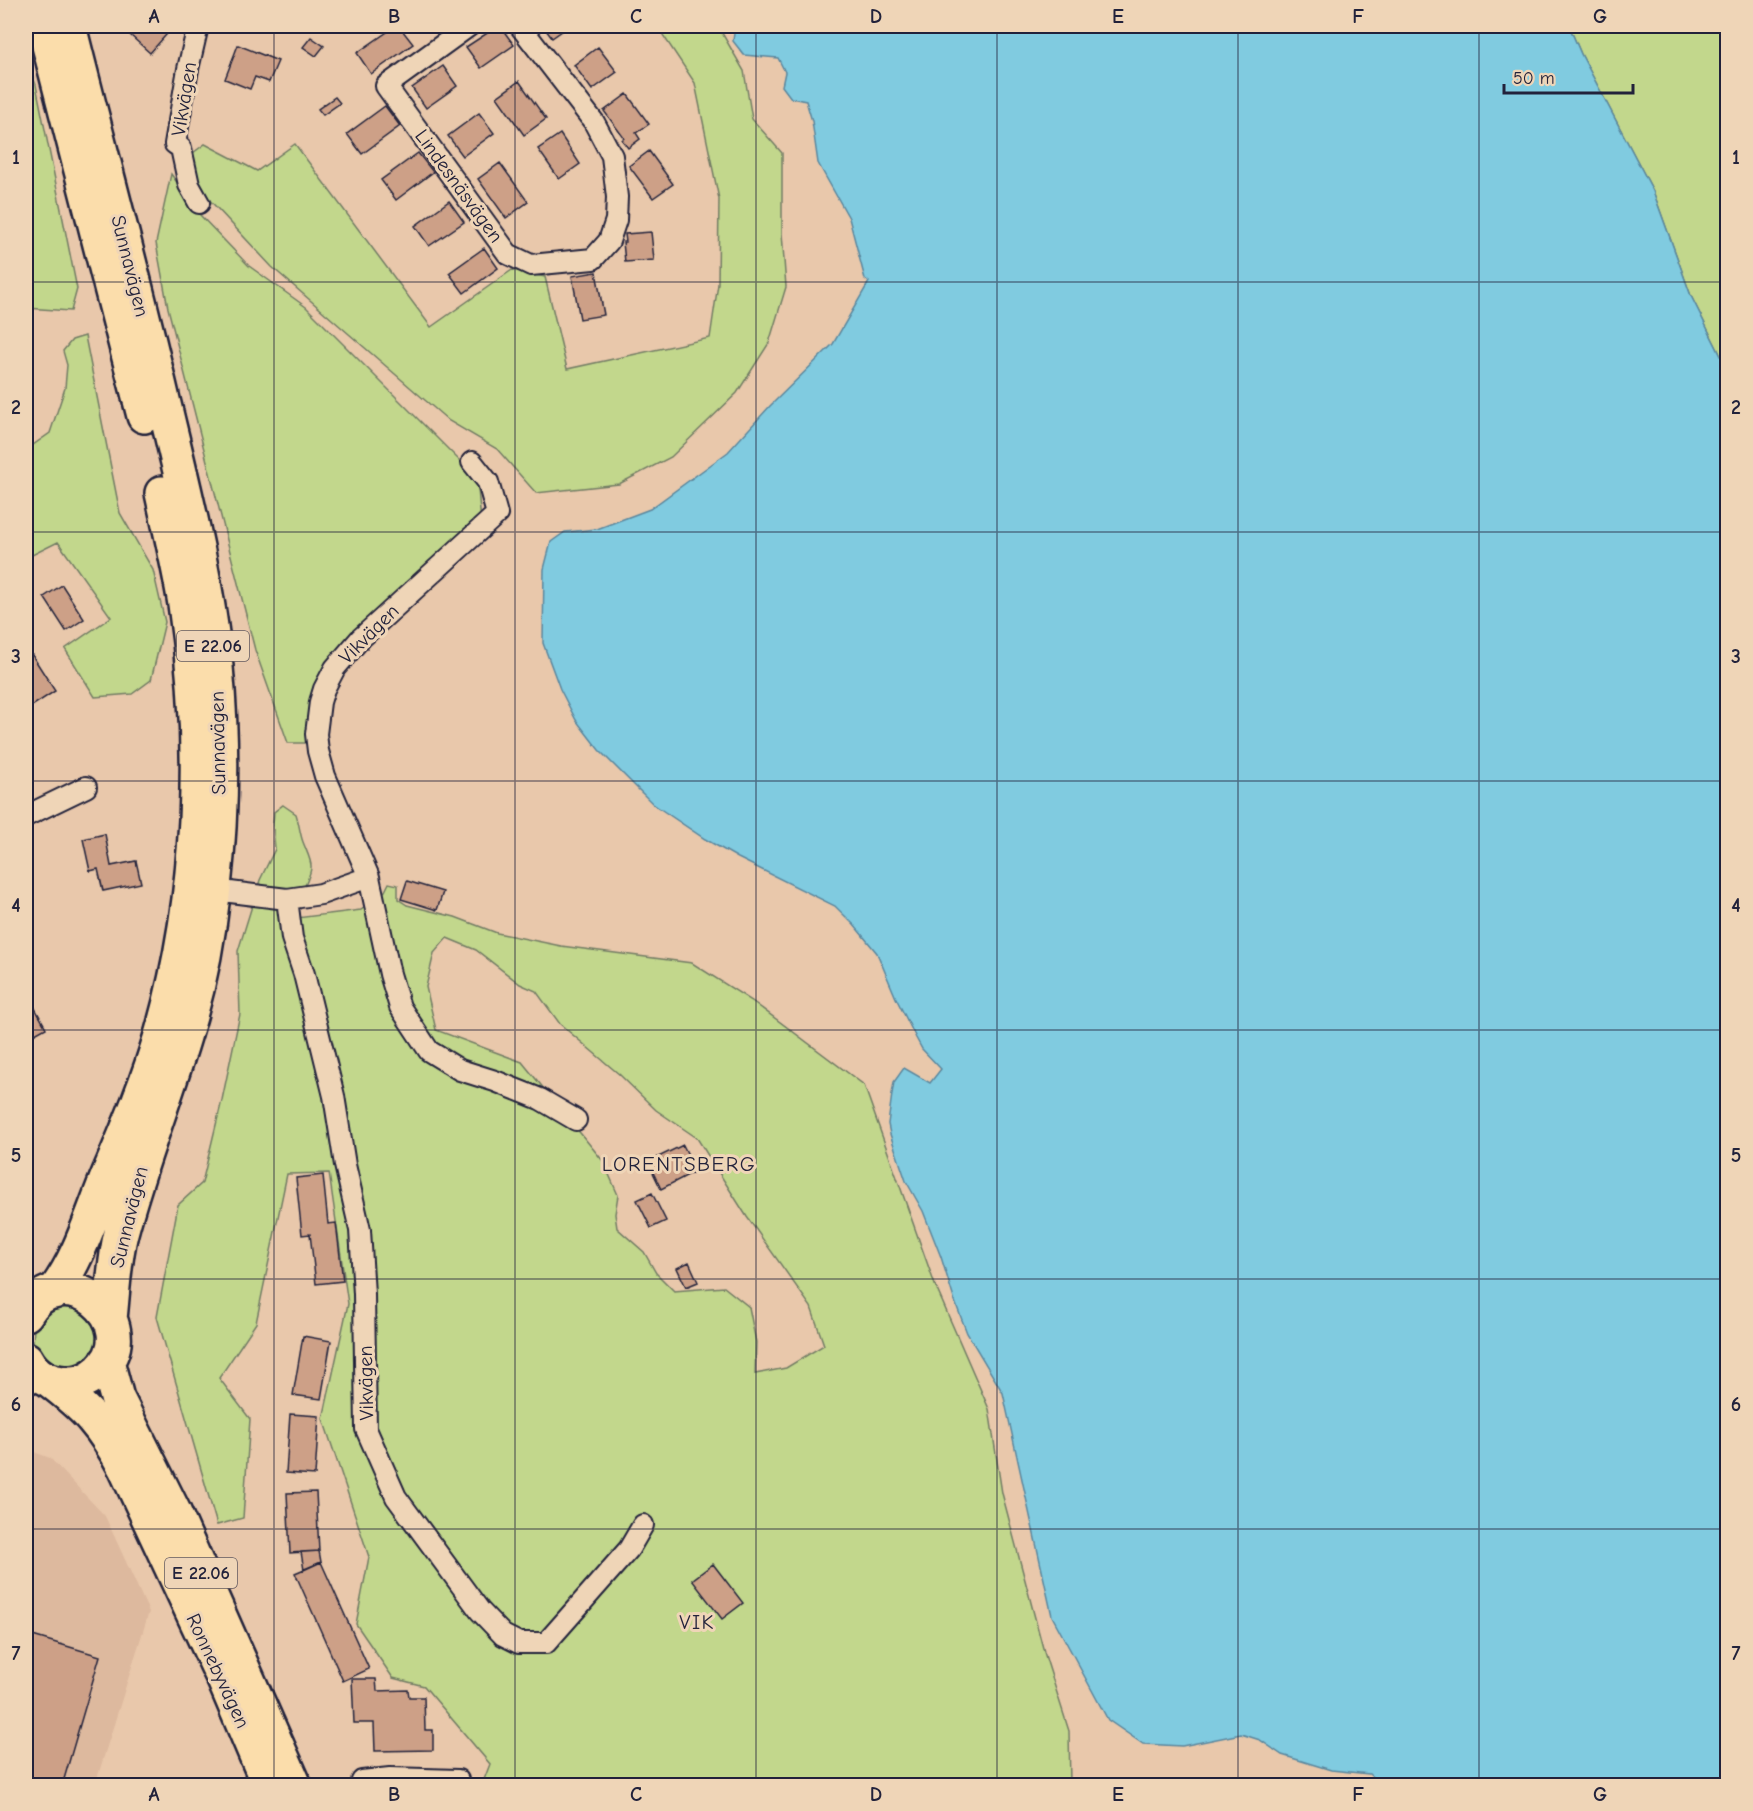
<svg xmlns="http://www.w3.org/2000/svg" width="1753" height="1811" font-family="'Comic Neue',sans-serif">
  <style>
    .built { fill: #ddb99e }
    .green { fill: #c2d78c; stroke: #727c64; stroke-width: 1.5; fill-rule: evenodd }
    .water { fill: #80cbe0; stroke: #5a879e; stroke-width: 1.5 }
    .building { fill: #cda087; stroke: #22223b; stroke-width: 1.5 }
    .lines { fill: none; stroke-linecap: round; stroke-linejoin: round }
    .street-casing { stroke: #22223b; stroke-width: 24 }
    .highway-casing { stroke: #22223b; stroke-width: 38 }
    .street { stroke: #efd5b7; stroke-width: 20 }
    .highway { stroke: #fbddab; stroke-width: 33 }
    .grid { fill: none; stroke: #22223b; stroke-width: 1.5; stroke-opacity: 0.55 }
    .labels { text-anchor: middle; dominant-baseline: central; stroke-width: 6; stroke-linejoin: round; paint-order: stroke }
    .shield { fill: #efd5b7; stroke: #605860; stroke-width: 1.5 }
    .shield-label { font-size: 18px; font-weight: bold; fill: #22223b }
    .street-label { font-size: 20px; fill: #22223b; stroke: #efd5b7 }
    .neighbourhood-label { font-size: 21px; letter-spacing: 1.5px; fill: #22223b; stroke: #efd5b7 }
    .neatline { fill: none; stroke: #22223b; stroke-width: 2 }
    .grid-label { font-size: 20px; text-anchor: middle; font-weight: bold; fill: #22223b }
  </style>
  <rect width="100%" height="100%" fill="#e9c8ab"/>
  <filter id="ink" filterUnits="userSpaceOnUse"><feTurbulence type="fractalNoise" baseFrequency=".0167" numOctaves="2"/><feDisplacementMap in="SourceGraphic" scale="12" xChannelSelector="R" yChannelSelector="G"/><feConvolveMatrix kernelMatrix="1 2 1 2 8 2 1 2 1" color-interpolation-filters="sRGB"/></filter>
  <g filter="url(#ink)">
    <!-- built -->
    <path class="built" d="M26 1449 50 1458 105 1516 149 1612 95 1785H26Z"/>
    <!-- green -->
    <path class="green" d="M657 26H718L744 71 752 119 782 153V233L786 287 769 343 737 393 671 457 619 484 536 493 497 449 449 421 272 267 204 194 189 156 205 144 257 171 295 144 431 327 512 270 545 277 567 369 710 338 718 284 719 199 695 83Z
      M1569 26H1727V368L1691 296 1653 191 1581 54Z
      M26 57 36 85 77 289 71 311 26 308Z
      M171 174 200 215 249 266 306 307 477 478 481 522 354 634 309 743H288L255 650 168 308 156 243Z
      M85 336 120 513 153 570 165 622 151 680 132 694 95 697 65 649 111 617 58 542 26 558V450L50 433 65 388 67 365 63 351 72 340Z
      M283 805 296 814C299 823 300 834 303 842 312 865 315 864 304 888L291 892 297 918 361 910 385 891 389 883 398 885V899L407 905 455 917 497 933 561 946 692 963 752 1001 864 1085 935 1285 989 1409 1002 1493 1044 1652 1069 1731 1070 1785H482L490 1764 424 1686 393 1678 356 1624 369 1557 323 1419 348 1304 329 1173 287 1174 256 1323 219 1378 250 1419 243 1518 217 1525 157 1317 178 1205 202 1183 222 1100 240 1014 238 951 260 880 275 849 273 825 274 812ZM447 938 476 950 520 984 536 991 560 1024 620 1075 656 1110 697 1138 747 1217 811 1307 824 1345 786 1368 755 1374 756 1342 749 1307 724 1287 674 1291 656 1273 644 1252 617 1228 615 1214 618 1195 603 1161 522 1062 436 1030 426 987 434 953Z
      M74 1304 97 1322 99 1350 79 1369 51 1368 33 1346 34 1326 53 1306Z"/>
    <!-- water -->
    <path class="water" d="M735 26H1569L1581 54 1653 191 1691 296 1727 368V1785H1381L1369 1774 1331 1770 1282 1755 1260 1740 1241 1734 1182 1746 1143 1744 1108 1720 1052 1616 1003 1393 967 1333 954 1299 941 1257 923 1211 906 1181 890 1134 888 1124 892 1094 894 1082 904 1068 930 1083 941 1069 922 1049 916 1038 896 998 877 953 854 925 835 906 738 858 705 839 653 804 599 750 576 720 560 689 543 643 544 569 551 542 565 532 597 529 650 509 728 452 770 406 833 344 869 282 865 279 849 218 818 163 812 121 806 101 791 98 782 86 785 72 778 58 744 55 733 41Z"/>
    <!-- building -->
    <path class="building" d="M138 26H174L150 53 130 35Z
      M396 26H399L413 44 371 74 357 53Z
      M498 26H500L514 45 481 68 466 47Z
      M543 26H569L552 38Z
      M311 37 324 46 316 56 303 47Z
      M238 45 278 61 269 82 255 77 250 89 225 79Z
      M598 47 617 72 592 90 574 65Z
      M443 66 457 86 426 108 412 88Z
      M519 81 546 119 524 135 497 97Z
      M627 94 649 124 636 133 640 139 628 148 622 140 624 138 604 111Z
      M335 97 340 103 323 115 318 109Z
      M385 106 400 126 362 154 347 134Z
      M479 113 494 133 463 156 448 136Z
      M560 134 580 164 559 179 538 149Z
      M649 151 673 184 653 198 629 166Z
      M418 153 433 172 396 200 381 180Z
      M500 163 528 202 506 218 478 179Z
      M449 201 464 222 429 246 415 226Z
      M651 232 654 260 625 262 623 242H626L625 234Z
      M484 248 498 268 464 293 449 273Z
      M596 272 604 315 580 319 572 276Z
      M62 585 84 619 66 631 44 597Z
      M32 655 55 691 29 708 26 703V659Z
      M105 834 111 866 136 861 141 883 103 891 98 869 90 871 83 839Z
      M407 881 443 892 437 910 401 899Z
      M26 1001 27 1003 31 1001 46 1028 26 1039Z
      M683 1145 696 1171 661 1189 648 1162Z
      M323 1175 328 1224 336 1223 343 1281 316 1284 310 1234 302 1235 296 1178Z
      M652 1193 666 1221 651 1228 637 1200Z
      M689 1262 698 1282 686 1287 677 1268Z
      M303 1336 331 1341 321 1399 293 1395Z
      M290 1414 319 1416 315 1475 286 1473Z
      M316 1492 319 1551 290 1553 287 1493Z
      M319 1551 321 1562 304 1570 301 1552Z
      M321 1562 369 1669 343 1681 295 1573Z
      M713 1564 743 1603 722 1619 692 1580Z
      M26 1634 100 1656 62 1786H26Z
      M352 1679H376L377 1691 408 1690 409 1697H424L425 1730H433V1750L375 1751 374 1723H354Z"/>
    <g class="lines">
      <defs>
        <path id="street" d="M198 26 188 69 175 144 181 148 189 185 199 203
          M469 26 386 86 508 254 531 265 593 259 609 241 616 220 617 197 612 156 594 122 520 26
          M472 462 488 482 497 514 360 639 335 668 324 689 320 702 316 734 318 751 325 776 369 877 390 974 400 1007 429 1051 460 1070 495 1081 540 1099 576 1120
          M26 816 86 787
          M369 877 321 894 287 899 292 938 304 974 334 1096 345 1165 360 1230 364 1294 366 1429 396 1497 480 1611 503 1635 519 1643H546L629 1549 643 1525
          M214 890 287 899
          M362 1781 390 1778 458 1780"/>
        <path id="highway" d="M44 26 144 416
          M69 26C100 150 134 275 163 400 184 488 207 577 216 667 223 740 222 815 214 887 209 935 200 984 186 1030 166 1098 139 1164 121 1233 114 1261 113 1291 110 1319
          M54 1292C81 1256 92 1213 109 1173 129 1126 148 1081 162 1032 201 894 206 746 185 604 179 567 170 530 162 493
          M26 1314C63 1252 148 1322 100 1370 91 1378 79 1384 67 1383 49 1383 34 1374 26 1359
          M107 1361 117 1398 174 1512 295 1786
          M49 1380C87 1409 103 1426 125 1468L225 1682 269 1786"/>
      </defs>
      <!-- street casing -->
      <use href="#street" class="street-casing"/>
      <!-- highway casing -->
      <use href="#highway" class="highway-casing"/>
      <!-- street -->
      <use href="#street" class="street"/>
      <!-- highway -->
      <use href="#highway" class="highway"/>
    </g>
  </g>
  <!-- grid -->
  <path class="grid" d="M274 26V1786M515 26V1786M756 26V1786M997 26V1786M1238 26V1786M1479 26V1786M26 282H1728M26 532H1728M26 781H1728M26 1030H1728M26 1279H1728M26 1529H1728"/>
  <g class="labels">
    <!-- shield labels -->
    <g class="shield">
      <rect x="177" y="631" width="72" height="30" rx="4.5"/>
      <rect x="165" y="1558" width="72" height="30" rx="4.5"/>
    </g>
    <g class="shield-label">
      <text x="213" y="646">E 22.06</text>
      <text x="201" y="1573">E 22.06</text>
    </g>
    <!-- street labels -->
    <g class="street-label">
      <text transform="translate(184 99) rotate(-81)">Vikvägen</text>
      <text transform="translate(459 186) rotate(54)">Lindesnäsvägen</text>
      <text transform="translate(130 266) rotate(76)">Sunnavägen</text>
      <text transform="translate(369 634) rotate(-45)">Vikvägen</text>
      <text transform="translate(218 743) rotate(-91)">Sunnavägen</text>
      <text transform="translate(129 1217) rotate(-76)">Sunnavägen</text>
      <text transform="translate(366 1383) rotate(-91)">Vikvägen</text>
      <text transform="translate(218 1671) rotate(65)">Ronnebyvägen</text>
    </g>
    <!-- neighbourhood labels -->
    <g class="neighbourhood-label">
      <text x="679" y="1164">LORENTSBERG</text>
      <text x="697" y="1622">VIK</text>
    </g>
  </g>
  <!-- margin -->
  <rect width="1753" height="1811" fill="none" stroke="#efd5b7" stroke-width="66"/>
  <!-- scale -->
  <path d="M1504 84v9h129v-9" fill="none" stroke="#22223b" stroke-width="3"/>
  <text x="1513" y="84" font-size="18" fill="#22223b" stroke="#efd5b7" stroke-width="4.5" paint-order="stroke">50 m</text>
  <rect x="33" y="33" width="1687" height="1745" class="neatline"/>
  <g class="grid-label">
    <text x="154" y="23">A</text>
    <text x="394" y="23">B</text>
    <text x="636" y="23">C</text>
    <text x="876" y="23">D</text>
    <text x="1118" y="23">E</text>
    <text x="1358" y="23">F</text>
    <text x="1600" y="23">G</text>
    <text x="16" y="164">1</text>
    <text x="1736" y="164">1</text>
    <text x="16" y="414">2</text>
    <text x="1736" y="414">2</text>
    <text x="16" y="663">3</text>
    <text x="1736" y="663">3</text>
    <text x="16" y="912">4</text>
    <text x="1736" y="912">4</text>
    <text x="16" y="1162">5</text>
    <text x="1736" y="1162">5</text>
    <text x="16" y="1411">6</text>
    <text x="1736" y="1411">6</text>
    <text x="16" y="1660">7</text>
    <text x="1736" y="1660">7</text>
    <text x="154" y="1801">A</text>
    <text x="394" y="1801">B</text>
    <text x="636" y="1801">C</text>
    <text x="876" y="1801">D</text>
    <text x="1118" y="1801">E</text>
    <text x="1358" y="1801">F</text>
    <text x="1600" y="1801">G</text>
  </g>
</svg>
